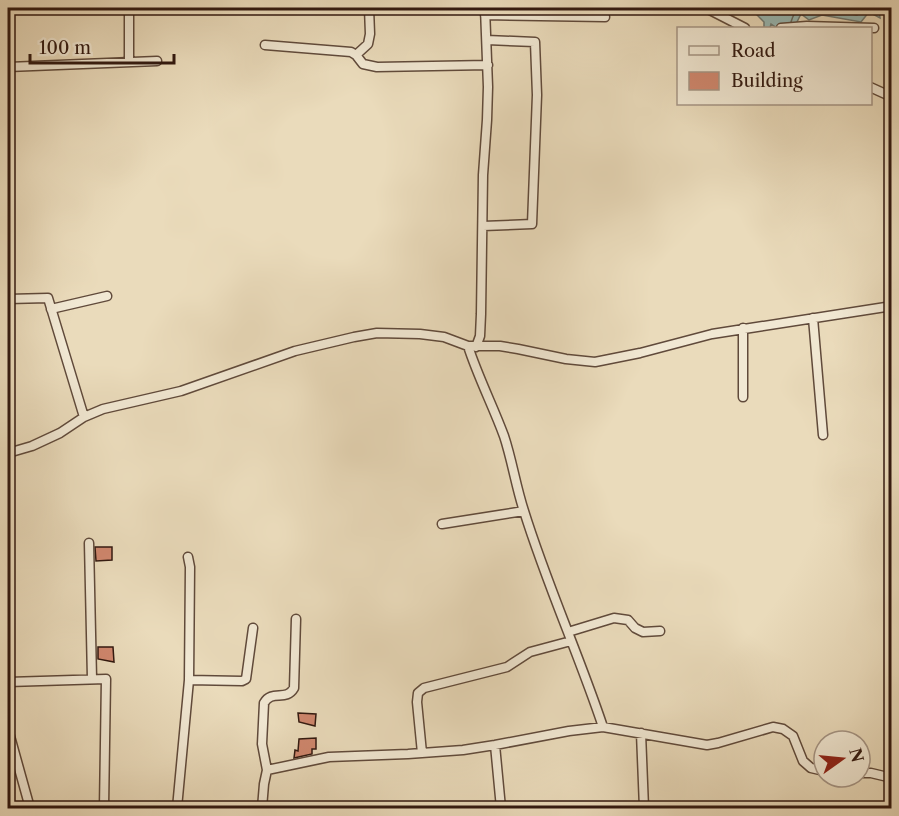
<svg xmlns="http://www.w3.org/2000/svg" width="899" height="816" font-family="'Libre Caslon Text',serif">
  <style>
    .water { fill: #98bab6; stroke: #6f7a74; stroke-width: 1.5 }
    .lines { fill: none; stroke-linecap: round; stroke-linejoin: round }
    .shore { stroke: #656a63; stroke-width: 1.5 }
    .building { fill: #d0876e; stroke: #321910; stroke-width: 1.5 }
    .street-casing { stroke: #604a3b; stroke-width: 11 }
    .street { stroke: #f1e8d3; stroke-width: 8 }
  </style>
  <rect width="100%" height="100%" fill="#eadbbb"/>
  <filter id="stains"><feTurbulence type="fractalNoise" baseFrequency=".00333" numOctaves="4"/><feColorMatrix values="0 0 0 0 .2 0 0 0 0 .09 0 0 0 0 .02 0 0 0 .5 -.17"/></filter>
  <radialGradient id="worn" r=".72"><stop offset=".6" stop-color="#630" stop-opacity="0"/><stop offset="1" stop-color="#630" stop-opacity=".3"/></radialGradient>
  <!-- water -->
  <path class="water" d="M763 8H879L880 18 869 12 861 22 822 15 809 20 801 14 797 22 803 28H777L771 24 770 28H764V22L755 13Z"/>
  <g class="lines">
    <!-- shore -->
    <path class="shore" d="M791 22C795 9 798 6 810 12L822 9 857 15 865 8"/>
  </g>
  <!-- building -->
  <path class="building" d="M95 547H112V560L96 561Z
    M98 647H113L114 662 98 659Z
    M298 713 316 714 315 726 299 722Z
    M316 738V749H312V754L294 758 295 750 298 751 299 739Z"/>
  <g class="lines">
    <defs>
      <path id="street" d="M706 8 745 28
        M485 15 605 17
        M781 28 807 26 874 28
        M265 45 351 52 356 55 363 64 377 67 488 65
        M356 55 368 44 370 34 369 8
        M129 62V8
        M8 67 157 61
        M870 87 892 97
        M483 226 532 224 537 95 535 42 487 40
        M8 299 48 298 84 417
        M51 309 107 296
        M813 318 823 435
        M468 346C478 377 493 406 504 436 512 460 516 487 524 511 547 585 579 655 603 727
        M476 347 480 336 481 314 483 175 487 120 488 87 485 8
        M743 397V328
        M8 453 32 446 60 433 84 417 103 409 181 391 295 351 354 337 377 333 420 334 444 337 468 346H500L518 349 566 359 595 362 640 353 712 334 892 306
        M442 524 524 511
        M89 543 92 679
        M568 632 614 618 628 620 635 628 643 632 660 631
        M189 680 242 681 246 679 253 628
        M8 682 106 679 104 808
        M8 729 30 808
        M641 733 644 808
        M495 745 501 808
        M422 753 417 702 418 693 424 688 507 667 530 652 571 641
        M267 770 262 744 264 703C272 689 286 702 294 688L296 619
        M860 773H871L892 778
        M177 808 189 680 190 567 188 557
        M262 808 264 784 267 770 329 757 408 754 463 750 495 745 569 731 603 727 707 745 718 743 773 727 783 729 793 736 803 761 811 768 824 771"/>
    </defs>
    <!-- street casing -->
    <use href="#street" class="street-casing"/>
    <!-- street -->
    <use href="#street" class="street"/>
  </g>
  <!-- margin -->
  <rect width="899" height="816" fill="none" stroke="#eadbbb" stroke-width="30"/>
  <rect x="9" y="9" width="881" height="798" fill="none" stroke="#321910" stroke-width="3"/>
  <rect x="15" y="15" width="869" height="786" fill="none" stroke="#321910" stroke-width="1.5"/>
  <!-- legend -->
  <rect x="677" y="27" width="195" height="78" fill="#f1e8d3" stroke="#a59585" stroke-width="1.5"/>
  <rect x="689" y="46" width="30" height="9" fill="#f1e8d3" stroke="#a59585" stroke-width="1.5"/>
  <text x="731" y="57" font-size="18" fill="#321910">Road</text>
  <rect x="689" y="72" width="30" height="18" fill="#d0876e" stroke="#a59585" stroke-width="1.5"/>
  <text x="731" y="87" font-size="18" fill="#321910">Building</text>
  <!-- north arrow -->
  <g transform="translate(842 759) rotate(75)"><circle r="28" fill="#f1e8d3" stroke="#a59585" stroke-width="1.5"/>
  <path d="M0-4.5L10 22L0 15L-10 22Z" fill="#8f2418"/>
  <text y="-9" font-size="16" font-weight="bold" text-anchor="middle" fill="#321910">N</text>
  </g>
  <!-- scale -->
  <path d="M30 54v9h144v-9" fill="none" stroke="#321910" stroke-width="3"/>
  <text x="39" y="54" font-size="18" fill="#321910" stroke="#f1e8d3" stroke-width="4.5" paint-order="stroke">100 m</text>
  <rect width="100%" height="100%" filter="url(#stains)"/>
  <rect width="100%" height="100%" fill="url(#worn)"/>
</svg>
